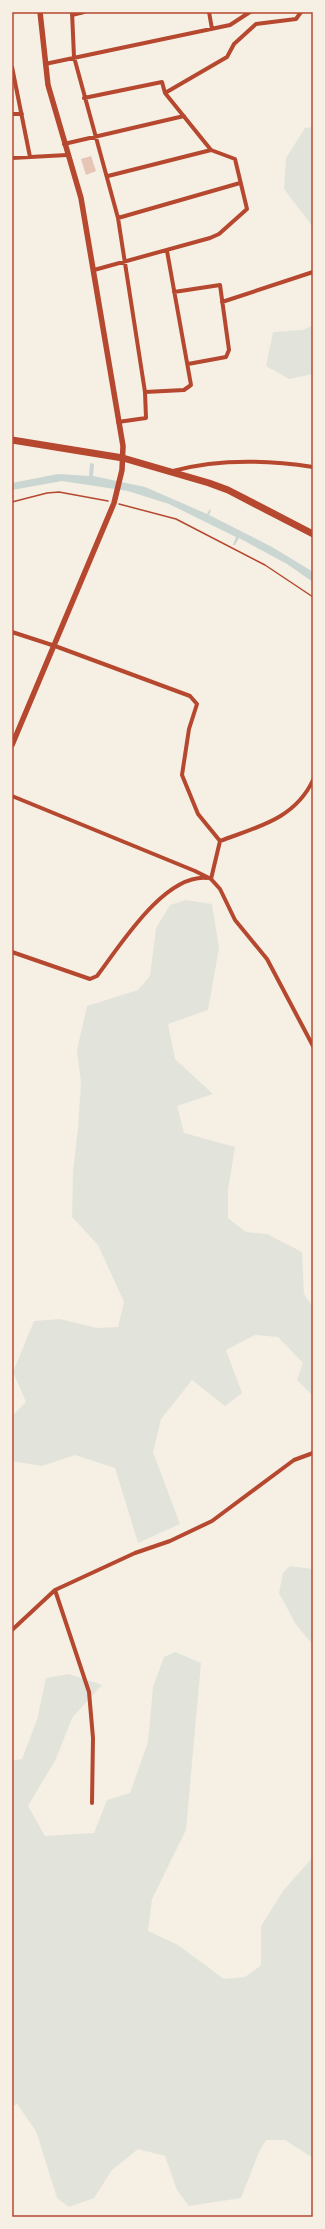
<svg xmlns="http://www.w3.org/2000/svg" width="325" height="2229" font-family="Poppins,sans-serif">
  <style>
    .green { fill: #e2e4dc }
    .water { fill: #c9d6d2 }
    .building { fill: #e6c5b7 }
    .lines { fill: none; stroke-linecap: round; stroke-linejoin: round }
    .path { stroke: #b5482f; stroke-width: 1.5 }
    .minor { stroke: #b5482f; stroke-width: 4 }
    .tertiary { stroke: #b5482f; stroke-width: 5.5 }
    .primary { stroke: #b5482f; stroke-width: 7 }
    .neatline { fill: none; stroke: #b5482f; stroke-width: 1.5 }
  </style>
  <rect width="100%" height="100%" fill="#f6efe4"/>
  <!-- green -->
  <path class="green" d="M313 127V227L284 189 286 158 305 128Z
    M313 325V374L289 379 266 366 273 332 303 330Z
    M186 900 212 904 219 948 208 1010 168 1024 175 1059 213 1094 177 1106 184 1133 235 1147 228 1190V1218L246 1232 267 1234 302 1252 304 1294 313 1307V1396L297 1380 303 1363 278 1337 255 1335 226 1350 242 1393 225 1406 192 1380 161 1419 153 1452 180 1524 138 1543 115 1468 75 1455 42 1466 12 1461V1416L26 1402 13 1372 34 1321 60 1319 97 1328 118 1327 124 1302 98 1245 72 1217 73 1172 78 1128 81 1083 77 1050 87 1006 138 990 150 976 156 928 170 905Z
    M290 1566 313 1569V1645L295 1623 279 1593 283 1573Z
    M175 1652 201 1663 186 1830 152 1899 148 1931 178 1945 224 1979 245 1977 261 1965V1926L283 1891 313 1857V2158L285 2140H266L259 2152 241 2198 189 2206 177 2190 165 2156 138 2149 112 2170 94 2198 69 2207 57 2198 36 2131 17 2104 12 2107V1761L22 1759 37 1720 46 1678 69 1674 102 1685 72 1718 56 1759 28 1806 45 1836 94 1833 107 1800 130 1793 148 1742 153 1687 164 1657Z"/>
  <!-- water -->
  <path class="water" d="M90 463 94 464 93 476 145 487 207 514 210 509 211 510 209 515 272 547 310 570 313 573V582L287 564 239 538 235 545H233L236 537 169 504 128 491 62 481 12 490V483L58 474 89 476Z"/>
  <!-- building -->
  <path class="building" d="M91 156 96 171 86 175 81 159Z"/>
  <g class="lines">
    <!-- path -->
    <path class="path" d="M12 502 47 493 59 492 108 501
      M119 504 176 519 265 565 313 597"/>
    <!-- minor -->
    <path class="minor" d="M72 12 74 57 118 218 145 392 146 418 118 422
      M209 12 212 29
      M72 15 84 12
      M45 64 230 25 250 12
      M12 67 30 157
      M165 93 227 57 234 44 256 24 296 19 301 12
      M84 98 162 82 165 93 211 150
      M12 114H22
      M64 144 184 116
      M12 158 67 155
      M118 218 240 183
      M94 270 210 238 219 234 247 209 235 159 211 150 108 176
      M174 292 220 285 229 350 226 357 188 364
      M222 302 313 272
      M145 392 184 390 191 385 167 251
      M173 471C217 459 267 460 313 467
      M12 632 55 646 190 696 197 704 189 729 182 775 198 814 220 841 211 879
      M12 796 195 871 211 879 220 889 235 920 267 959 313 1046
      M220 841C257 827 295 819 313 780
      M12 952 90 979 97 976C120 946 164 874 207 878
      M55 1590 89 1692 93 1738 92 1803
      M12 1630 55 1590 135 1553 170 1541 212 1521 294 1460 313 1453"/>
    <!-- tertiary -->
    <path class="tertiary" d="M12 745 114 503 122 470 123 446 81 198 48 85 40 12"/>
    <!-- primary -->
    <path class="primary" d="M12 440 123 458 209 483 228 490 313 534"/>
  </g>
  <!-- border -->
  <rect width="325" height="2229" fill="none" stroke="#f6efe4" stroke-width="26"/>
  <rect x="13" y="13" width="299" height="2203" class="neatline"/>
</svg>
